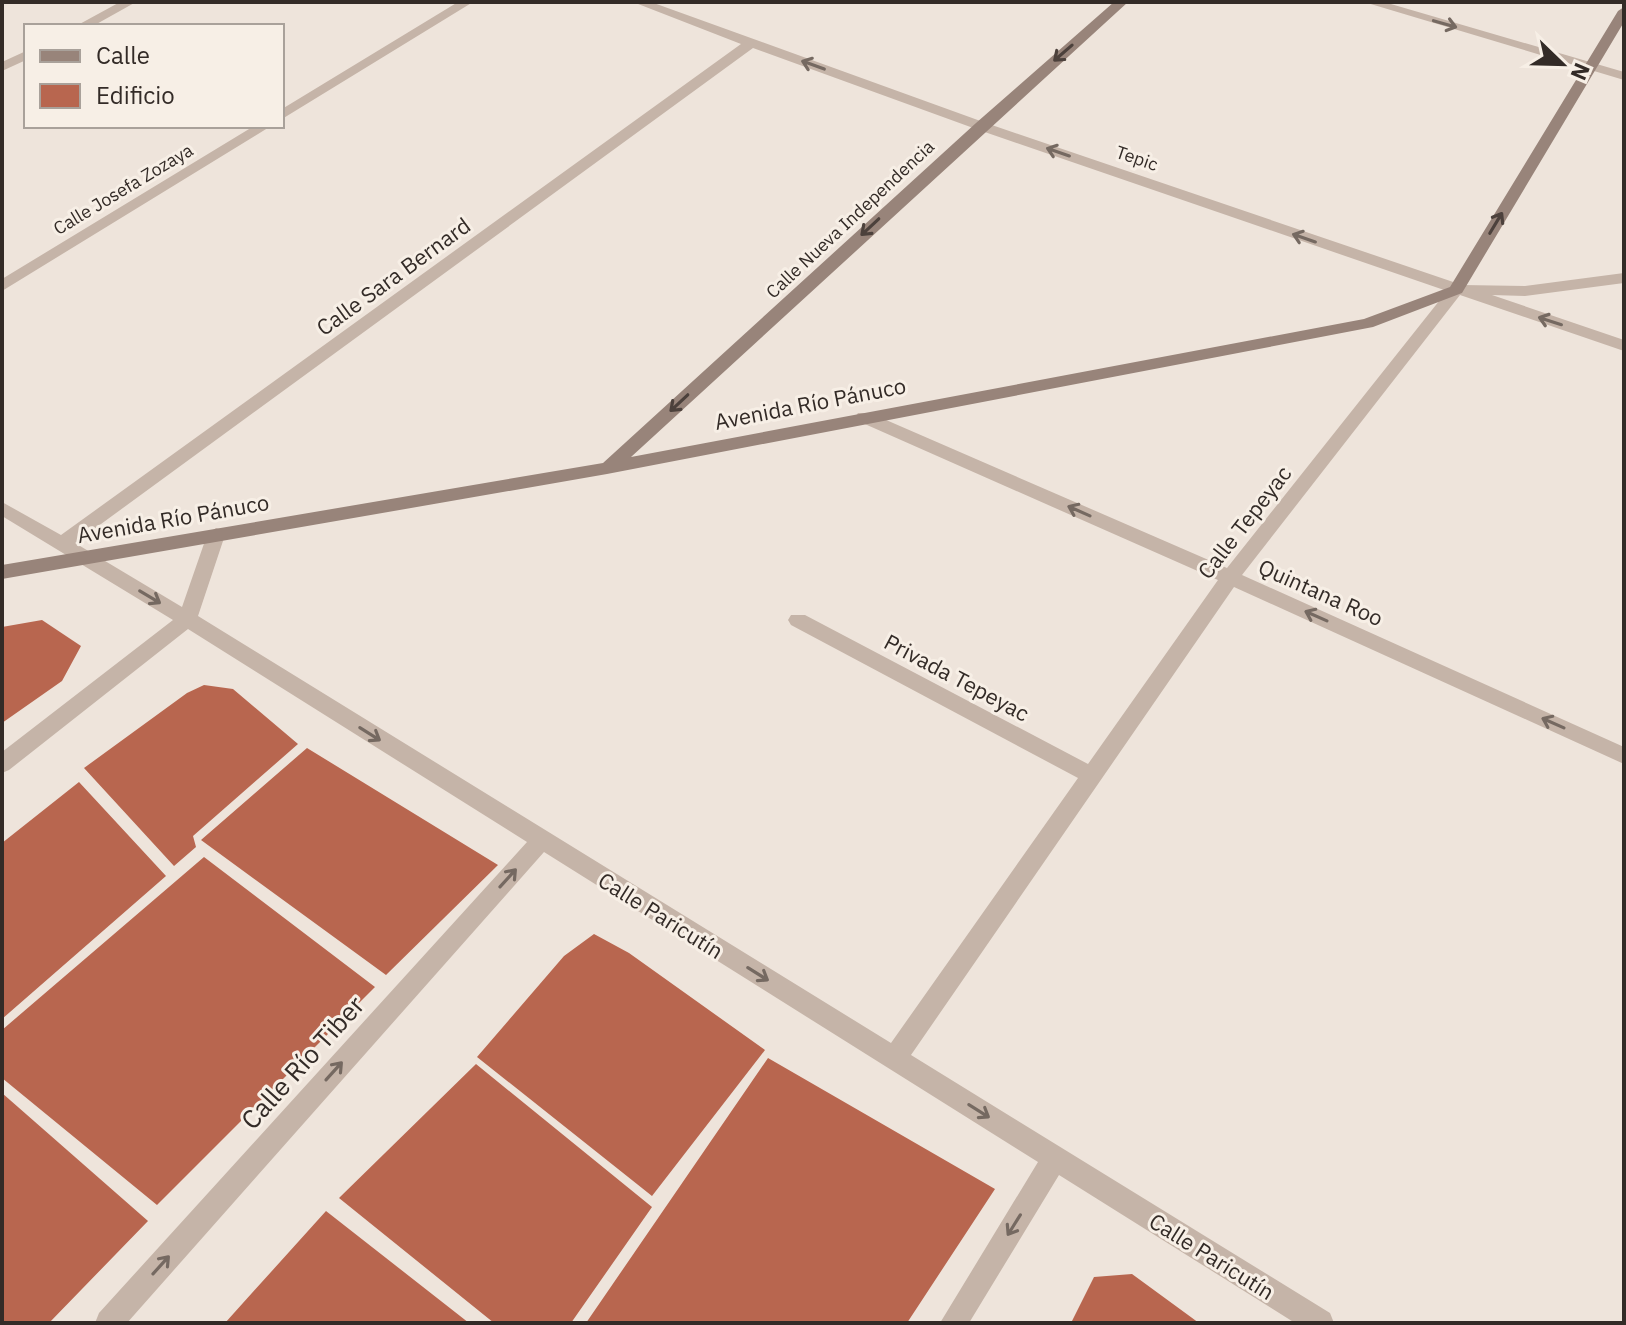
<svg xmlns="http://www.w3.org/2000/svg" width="1626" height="1325" font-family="'IBM Plex Sans',sans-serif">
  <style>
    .building { fill: #b8664f }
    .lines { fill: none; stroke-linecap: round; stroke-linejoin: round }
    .street { fill: #c5b4a8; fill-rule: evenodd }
    .secondary { fill: #98847a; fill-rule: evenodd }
    .oneway { stroke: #756961 }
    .oneway2 { stroke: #4c413c }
    .labels { text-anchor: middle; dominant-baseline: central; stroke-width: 6; stroke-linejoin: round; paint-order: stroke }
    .far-street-label { font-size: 18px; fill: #332b27; stroke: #f7efe6 }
    .street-label { font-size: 22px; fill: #332b27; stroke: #f7efe6 }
    .near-street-label { font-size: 26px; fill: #332b27; stroke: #f7efe6 }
  </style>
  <rect width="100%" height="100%" fill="#eee4db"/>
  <!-- building -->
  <path class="building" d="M42 620 81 646 62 681 2 723V627Z
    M204 685 233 689 298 744 193 836 196 847 174 866 84 768 187 693Z
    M307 748 498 865 386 975 201 840Z
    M79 782 166 876 2 1019V843Z
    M204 857 375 987 157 1205 2 1078V1030Z
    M594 934 629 953 765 1050 652 1196 477 1057 564 956Z
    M768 1058 995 1189 907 1323H586Z
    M476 1064 652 1207 571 1323H494L339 1198Z
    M2 1093 148 1221 49 1323H2Z
    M326 1211 469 1323H225Z
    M1132 1274 1199 1323H1071L1094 1277Z"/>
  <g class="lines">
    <!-- street -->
    <path class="street" d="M120 2H136L93 26H76Z
      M458 2H473L282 119V109Z
      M633 2H651L986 123 1462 285 1525 286 1624 273V283L1525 296 1492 295 1624 340V351L1460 295 1242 575 1624 747V764L1234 587 911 1055 1330 1313 1334 1323H1295L1059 1175 969 1323H940L1038 1162 544 852 127 1323H95L99 1313 527 842 188 629 9 770 2 773V752L173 620 2 516V502L61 535 741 44ZM753 48 976 129 1447 291 1227 568 870 413H858L855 417 858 421 1218 580 1088 764 805 615H791L788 620 791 625 1078 778 891 1043 198 616 225 535 223 530 216 528 207 535 182 607 75 543Z
      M1364 2H1384L1624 72V80Z
      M26 51V60L2 71V62Z
      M254 126H271L2 291V279Z"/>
    <!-- secondary -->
    <path class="secondary" d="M1114 2H1128L631 457 1364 319 1450 287 1618 11 1624 7V22L1462 293 1373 327 607 474 2 579V565L603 463 976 123Z"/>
  </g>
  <!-- one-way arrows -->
  <defs><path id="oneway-shaft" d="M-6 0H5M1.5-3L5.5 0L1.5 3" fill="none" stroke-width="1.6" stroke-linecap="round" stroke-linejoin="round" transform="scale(2)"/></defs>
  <g class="oneway">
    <use href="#oneway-shaft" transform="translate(1445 24) rotate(16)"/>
    <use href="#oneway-shaft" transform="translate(813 65) rotate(-160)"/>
    <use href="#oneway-shaft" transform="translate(1058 152) rotate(-161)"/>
    <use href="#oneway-shaft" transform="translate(1304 238) rotate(-161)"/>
    <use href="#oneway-shaft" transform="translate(1550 321) rotate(-162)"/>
    <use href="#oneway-shaft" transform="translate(1079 511) rotate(-156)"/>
    <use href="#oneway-shaft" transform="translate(150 597) rotate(31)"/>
    <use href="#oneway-shaft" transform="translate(1316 616) rotate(-156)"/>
    <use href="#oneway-shaft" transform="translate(1553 723) rotate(-156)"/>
    <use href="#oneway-shaft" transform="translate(370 734) rotate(32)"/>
    <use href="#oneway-shaft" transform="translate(508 878) rotate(-48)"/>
    <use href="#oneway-shaft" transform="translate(758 974) rotate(32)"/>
    <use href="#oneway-shaft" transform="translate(334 1071) rotate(-48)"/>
    <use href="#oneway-shaft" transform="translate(979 1111) rotate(32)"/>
    <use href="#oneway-shaft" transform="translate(1014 1225) rotate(122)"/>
    <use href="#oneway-shaft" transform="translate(161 1265) rotate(-48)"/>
  </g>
  <g class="oneway2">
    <use href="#oneway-shaft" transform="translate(1063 53) rotate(139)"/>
    <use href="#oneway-shaft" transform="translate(1496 223) rotate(-59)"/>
    <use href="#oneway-shaft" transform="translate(870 227) rotate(137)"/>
    <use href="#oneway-shaft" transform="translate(679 403) rotate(137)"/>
  </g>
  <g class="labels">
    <!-- far-street labels -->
    <g class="far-street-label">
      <text transform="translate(1137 158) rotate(19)">Tepic</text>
      <text transform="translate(123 189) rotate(-31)">Calle Josefa Zozaya</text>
      <text transform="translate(850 219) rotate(-43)">Calle Nueva Independencia</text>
    </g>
    <!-- street labels -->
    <g class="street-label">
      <text transform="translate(393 276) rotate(-36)">Calle Sara Bernard</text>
      <text transform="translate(810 403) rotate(-11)">Avenida Río Pánuco</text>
      <text transform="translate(173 518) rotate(-10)">Avenida Río Pánuco</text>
      <text transform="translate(1244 522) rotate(-52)">Calle Tepeyac</text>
      <text transform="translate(1321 592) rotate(24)">Quintana Roo</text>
      <text transform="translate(957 677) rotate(28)">Privada Tepeyac</text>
      <text transform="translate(661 915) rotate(32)">Calle Paricutín</text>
      <text transform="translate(1212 1256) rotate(32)">Calle Paricutín</text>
    </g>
    <!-- near-street labels -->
    <g class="near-street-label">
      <text transform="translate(302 1062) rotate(-48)">Calle Río Tiber</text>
    </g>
  </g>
  <!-- border -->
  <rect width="1626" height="1325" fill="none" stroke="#332b27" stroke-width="8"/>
  <!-- legend -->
  <rect x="24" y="24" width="260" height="104" fill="#f7efe6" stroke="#a9a19a" stroke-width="2"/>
  <rect x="40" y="50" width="40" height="12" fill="#98847a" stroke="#a9a19a" stroke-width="2"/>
  <text x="96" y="64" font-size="24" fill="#332b27">Calle</text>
  <rect x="40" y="84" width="40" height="24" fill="#b8664f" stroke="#a9a19a" stroke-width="2"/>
  <text x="96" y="104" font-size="24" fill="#332b27">Edificio</text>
  <!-- north arrow -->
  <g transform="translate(1562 64) rotate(113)" stroke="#f7efe6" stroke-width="6" paint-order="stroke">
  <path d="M0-6L14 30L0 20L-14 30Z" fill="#332b27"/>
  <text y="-12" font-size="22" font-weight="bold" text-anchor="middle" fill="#332b27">N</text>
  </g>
</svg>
